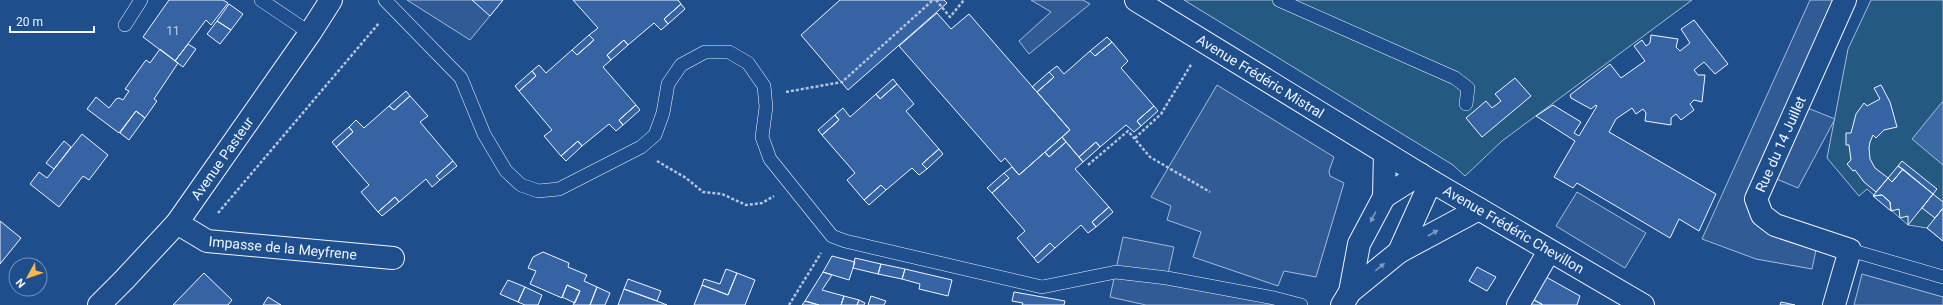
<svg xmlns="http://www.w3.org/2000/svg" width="1943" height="305" font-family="Roboto,sans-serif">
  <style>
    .green { fill: #245a82; stroke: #a8bbd7 }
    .parking { fill: #305b95; stroke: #a8bbd7 }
    .water { fill: #3b69a3; stroke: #a8bbd7 }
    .building { fill: #3563a3; stroke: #f2f6ff }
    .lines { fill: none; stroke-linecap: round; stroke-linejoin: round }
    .lane-casing { stroke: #f2f6ff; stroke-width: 14 }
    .street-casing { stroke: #f2f6ff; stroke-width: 24 }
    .secondary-casing { stroke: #f2f6ff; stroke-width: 24 }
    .path { stroke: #b3c4dc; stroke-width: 2.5; stroke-dasharray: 3 2; stroke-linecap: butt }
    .lane { stroke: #1f4e8c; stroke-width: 13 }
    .street { stroke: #1f4e8c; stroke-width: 22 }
    .secondary { stroke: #1f4e8c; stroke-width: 22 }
    .oneway { fill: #7e9ac0 }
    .labels { text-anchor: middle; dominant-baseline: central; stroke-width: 3; stroke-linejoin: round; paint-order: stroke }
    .number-label { font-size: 12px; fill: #c3d1e8 }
    .street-label { font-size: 14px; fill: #f2f6ff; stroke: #1f4e8c }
  </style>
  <rect width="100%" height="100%" fill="#1f4e8c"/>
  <!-- green -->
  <path class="green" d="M1184 0H1692L1502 141 1465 176 1453 165Z
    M1871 0H1943V241L1927 228 1908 225 1867 189 1859 196 1827 158 1848 49Z"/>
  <!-- parking -->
  <path class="parking" d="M407 0H503L470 40Z
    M1031 0H1083L1090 4 1029 54 1019 41 1051 12Z
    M1810 0H1845L1800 105 1835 119 1798 188 1767 175 1762 215 1818 240 1812 269 1756 259 1702 239Z
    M1217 85 1334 157 1329 171 1330 176 1344 183 1316 277 1284 271 1278 286 1193 257 1201 232 1167 220 1171 206 1151 197Z
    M1577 192 1646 233 1625 268 1556 226Z
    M1123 237 1174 247 1167 278 1288 305H1146L1110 297Z
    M1862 274 1943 297V305H1854Z"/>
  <!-- water -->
  <path class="water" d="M1943 101V165L1912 139Z"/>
  <!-- building -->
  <path class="building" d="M169 0H223L228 3 211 25 206 20 175 61 143 37Z
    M472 0H503L490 16Z
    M573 0H678L681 4 664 19 668 24 661 30 654 23 628 45 624 40 607 55 611 60 603 67 636 105 619 120 623 125 616 131 609 124 582 146 578 141 561 156 544 136 552 130 519 91 536 76 532 71 539 65 546 73 572 50 577 55 594 40 589 35 598 28Z
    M840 0H944L947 3 848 90 801 35Z
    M229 4 243 14 231 30 217 21Z
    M681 4 685 9 668 24 664 19Z
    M937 13 951 29 969 14 1070 130 1019 175 1005 158 1001 162 899 46Z
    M1694 20 1728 64 1715 74 1704 62 1694 70 1698 75H1705L1702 102 1694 100 1690 104 1694 110 1681 120 1676 114 1671 118V125L1645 121 1646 113 1643 109 1636 114 1632 108 1616 119 1609 132 1716 194 1699 231 1679 219 1670 238 1577 183 1573 188 1554 177 1575 141 1536 116 1553 105 1581 122 1574 133 1579 136 1597 106 1596 105 1591 109 1571 98 1570 95 1610 64 1621 78 1645 61 1634 46 1642 40 1646 46 1650 43 1651 35 1678 39 1676 47 1680 51 1690 43 1681 29Z
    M217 21 231 30 220 44 207 34Z
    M589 35 594 40 577 55 572 50Z
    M1107 37 1112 42 1095 56 1090 51Z
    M624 40 628 45 611 60 607 55Z
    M1112 42 1128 61 1121 68 1154 106 1137 121 1141 126 1134 132 1126 125 1100 147 1096 142 1079 157 1062 137 1070 130 1037 92 1054 77 1049 72 1057 66 1064 74 1090 51 1095 56Z
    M188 44 196 49 183 67 175 61Z
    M160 49 178 63 154 99 157 101 145 118 136 111 119 133 87 109 96 97 109 108 116 99 119 98 123 100 129 91 125 89 146 60 150 63Z
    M532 71 536 76 519 91 515 86Z
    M1049 72 1054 77 1037 92 1032 87Z
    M1515 78 1531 96 1482 137 1466 118 1486 101 1492 108 1501 101 1495 94Z
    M893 79 897 84 880 99 876 94Z
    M897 84 914 104 906 111 939 149 922 164 927 169 919 175 912 168 886 190 881 185 864 200 847 180 855 173 822 135 839 120 835 115 843 108 850 117 876 94 880 99Z
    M1881 85 1890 102 1897 127 1884 130 1876 138 1873 135 1870 142 1869 148 1870 159 1875 168 1888 178 1876 192 1864 182 1855 170 1853 171 1847 164 1851 160 1849 145H1846V133H1851L1856 114 1864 103 1867 106 1880 99 1874 88Z
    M406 91 410 96 394 110 389 106Z
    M410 96 428 116 420 122 453 161 436 176 440 180 432 187 426 179 399 202 395 197 378 212 361 192 369 185 336 147 353 132 349 127 356 120 364 128 389 106 394 110Z
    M636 105 640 110 623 125 619 120Z
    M1154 106 1158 111 1141 126 1137 121Z
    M136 111 145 118 129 140 120 133Z
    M835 115 839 120 822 135 818 130Z
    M349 127 353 132 336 147 332 142Z
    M82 134 108 155 89 180 83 176 59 207 30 184 39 172 47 178Z
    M1062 137 1066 142 1049 157 1045 152Z
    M64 141 71 147 54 169 46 163Z
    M578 141 582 146 566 161 561 156Z
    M1066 142 1083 162 1075 169 1109 207 1092 222 1096 227 1088 233 1081 225 1055 248 1050 243 1034 258 1017 238 1025 231 992 193 1009 178 1004 173 1012 167 1019 175 1045 152 1049 157Z
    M1096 142 1100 147 1083 162 1079 157Z
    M939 149 943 154 927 169 922 164Z
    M453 161 457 166 440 180 436 176Z
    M1902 161 1937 189 1933 194 1898 166Z
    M1898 166 1903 169 1892 182 1888 178Z
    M1903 169 1933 194 1908 225V216L1900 218 1899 209 1891 211 1890 202 1882 195 1873 196 1888 178 1892 182Z
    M1004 173 1009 178 992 193 987 188Z
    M881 185 886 190 869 205 864 200Z
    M1933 194 1943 202V208L1935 218 1922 208Z
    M1882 195 1890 202 1891 211 1873 196Z
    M395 197 399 202 382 216 378 212Z
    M1109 207 1113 212 1096 227 1092 222Z
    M1943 208V241L1927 228Z
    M0 221 21 238 0 264Z
    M1050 243 1055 248 1038 263 1034 258Z
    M543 252 569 263 568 267 587 275 584 281 597 287 590 305H573L580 291 567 285 562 298 530 284 536 271 528 268 533 257Z
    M832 256 855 262 849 280 823 272Z
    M855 258 881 264 878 274 853 268Z
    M881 264 905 269 902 279 878 274Z
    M1477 267 1496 277 1487 291 1469 281Z
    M726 269 737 273 728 295 702 285 704 279 720 284Z
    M905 269 952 280 948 296 919 289 920 284 902 279Z
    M823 272 832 275 822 290 844 296 841 305H819L805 301Z
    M204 273 232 300 228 305H173Z
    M737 273 755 280 745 305H694L702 285 728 295Z
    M1546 277 1580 296 1577 305H1543L1534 300Z
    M628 279 661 291 657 301 624 289Z
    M508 280 525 287 518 302 500 294Z
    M567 285 580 291 575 303 562 297Z
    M525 287 542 295 538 305H525L518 302Z
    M597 287 610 293 605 305H590Z
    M624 289 657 301 667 305H618Z
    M1014 292 1065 301 1064 305H1022L1023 303 1012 301Z
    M844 296 859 300 857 305H841Z
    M871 296 886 301 884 305H868Z
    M268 297 281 305H263Z
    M859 300 865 303 864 305H857Z
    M1534 300 1542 304 1541 305H1531Z
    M805 301 819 305H802Z
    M1781 302 1795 305H1780Z"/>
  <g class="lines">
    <defs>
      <path id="lane" d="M261 0 310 33
        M385 0 461 78 484 134 506 171 521 185 538 191 559 189 641 147 655 135 663 113 668 84 681 65 705 52H729L748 63 764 86 766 107 762 137 770 159 832 236 845 241 1042 287 1116 272 1167 278 1274 298 1301 305
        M1279 0 1455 78 1468 88 1466 104
        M125 25 141 0
        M1850 250 1943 277"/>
      <g id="street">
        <path d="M1384 197 1420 174"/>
        <path id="s1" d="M177 223 207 241 393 258"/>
        <path d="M1399 252 1479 209"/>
        <path d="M1350 292 1359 244 1384 197 1385 153"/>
        <path id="s2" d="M99 305 124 280 177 223 310 33 331 0"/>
        <path d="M1342 305 1350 292 1399 252 1431 181"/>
        <path d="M1518 305 1549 251"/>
        <path id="s3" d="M1834 305 1850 250 1775 225 1762 215 1756 199 1845 0"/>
      </g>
      <g id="secondary">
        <path id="s4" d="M1136 0 1431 181 1643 305"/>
      </g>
    </defs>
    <!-- lane casing -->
    <use href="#lane" class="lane-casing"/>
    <!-- street casing -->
    <use href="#street" class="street-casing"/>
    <!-- secondary casing -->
    <use href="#secondary" class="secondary-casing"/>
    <!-- path -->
    <path class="path" d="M936 0 950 17 964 0
      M786 92 842 82 933 0
      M1135 138 1161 114 1192 63
      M657 161 686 178 703 192 722 194 746 205 762 203 774 196
      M1088 165 1128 131 1150 157 1210 192
      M218 213 379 23
      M789 305 821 253"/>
    <!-- lane -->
    <use href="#lane" class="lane"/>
    <!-- street -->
    <use href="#street" class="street"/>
    <!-- secondary -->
    <use href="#secondary" class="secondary"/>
  </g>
  <!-- one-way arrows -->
  <defs><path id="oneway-solid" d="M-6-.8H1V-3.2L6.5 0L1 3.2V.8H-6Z"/></defs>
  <g class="oneway">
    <use href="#oneway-solid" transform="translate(1373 217) rotate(118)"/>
    <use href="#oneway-solid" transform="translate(1433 233) rotate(-30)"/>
    <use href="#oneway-solid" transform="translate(1380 267) rotate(-39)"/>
  </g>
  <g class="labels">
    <!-- number labels -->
    <g class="number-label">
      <text x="173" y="31">11</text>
    </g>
    <!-- street labels -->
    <g class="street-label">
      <text stroke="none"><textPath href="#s4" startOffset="146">Avenue Frédéric Mistral</textPath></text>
      <text stroke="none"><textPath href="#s3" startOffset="230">Rue du 14 Juillet</textPath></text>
      <text stroke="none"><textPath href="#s2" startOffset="192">Avenue Pasteur</textPath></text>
      <text stroke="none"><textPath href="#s4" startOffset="442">Avenue Frédéric Chevillon</textPath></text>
      <text stroke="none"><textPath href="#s1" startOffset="111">Impasse de la Meyfrene</textPath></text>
    </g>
  </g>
  <!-- north arrow -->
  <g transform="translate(28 277) rotate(230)"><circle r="19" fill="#1f4e8c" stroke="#7391ba"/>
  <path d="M0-3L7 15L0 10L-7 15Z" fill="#ffb74d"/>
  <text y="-6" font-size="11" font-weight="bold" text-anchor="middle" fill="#f2f6ff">N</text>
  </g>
  <!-- scale -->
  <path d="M10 26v6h84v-6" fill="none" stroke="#f2f6ff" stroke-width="2"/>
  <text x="16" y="26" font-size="12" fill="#f2f6ff" stroke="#1f4e8c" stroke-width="3" paint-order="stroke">20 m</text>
</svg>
